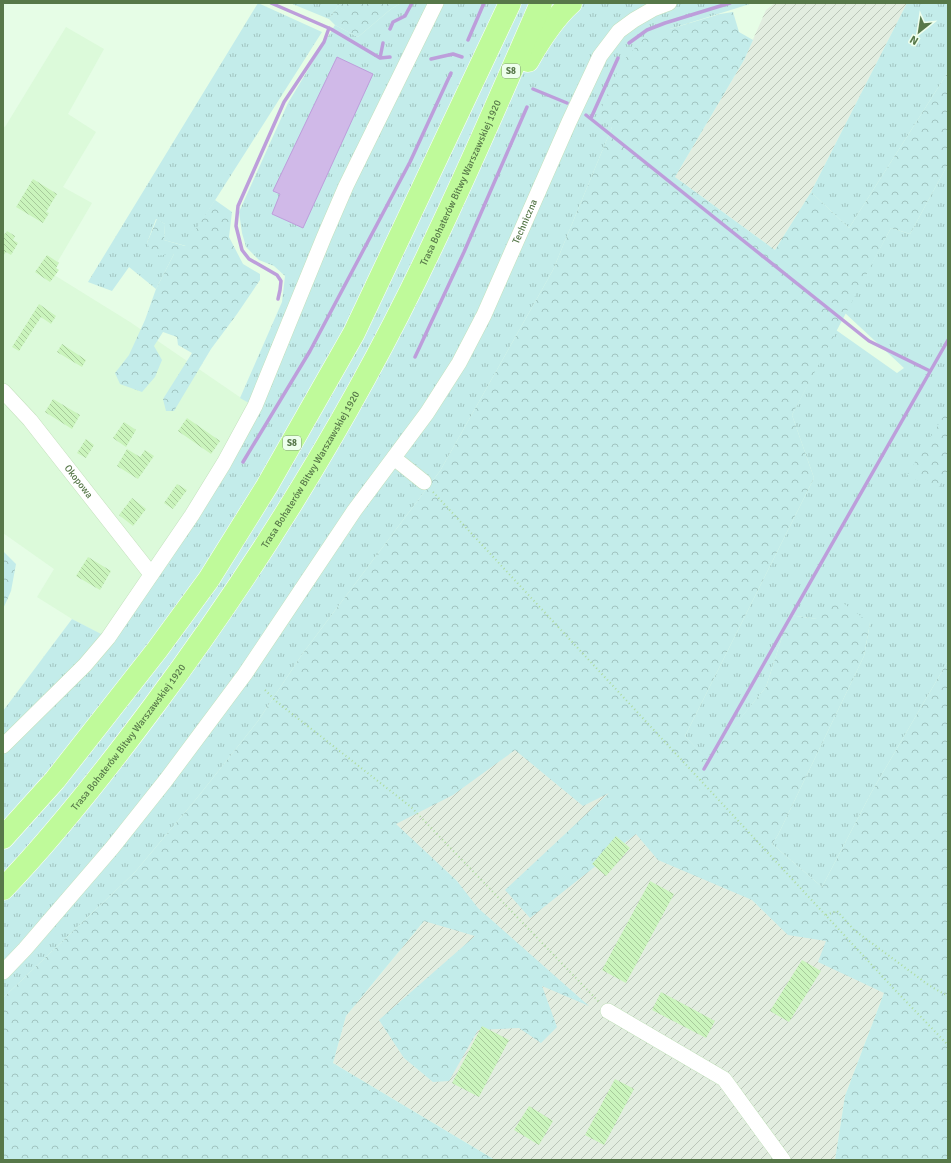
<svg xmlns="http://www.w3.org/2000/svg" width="951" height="1163" font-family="Signika,sans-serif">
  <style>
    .residential { fill: #dcfada }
    .industrial { fill: url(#industrial-furrows) }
    .grass { fill: url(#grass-tufts) }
    .forest { fill: url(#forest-crowns) }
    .water { fill: #d0b9e8; stroke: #bd9edb }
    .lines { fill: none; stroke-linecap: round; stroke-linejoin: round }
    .stream { stroke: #bd9edb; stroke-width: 3.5 }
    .building { fill: url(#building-back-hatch) }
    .minor-casing { stroke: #c4e1bd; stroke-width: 16 }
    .highway-casing { stroke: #fff; stroke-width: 23 }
    .path { stroke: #aeda9e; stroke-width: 2; stroke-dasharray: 1 3; stroke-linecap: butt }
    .minor { stroke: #fff; stroke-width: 15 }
    .highway { stroke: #bffa9a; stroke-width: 22 }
    .labels { text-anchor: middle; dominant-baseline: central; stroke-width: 3; stroke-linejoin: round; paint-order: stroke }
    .shield { fill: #eeffed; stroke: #84a07a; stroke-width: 1 }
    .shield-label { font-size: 9px; font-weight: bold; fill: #577849 }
    .street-label { font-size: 10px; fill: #577849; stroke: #eeffed }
  </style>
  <defs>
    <pattern id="industrial-furrows" width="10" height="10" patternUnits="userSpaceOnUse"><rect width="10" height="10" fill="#e2ede0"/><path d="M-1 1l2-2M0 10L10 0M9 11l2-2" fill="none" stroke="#bac5b8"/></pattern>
    <pattern id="grass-tufts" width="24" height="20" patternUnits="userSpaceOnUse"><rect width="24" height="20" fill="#c3ecea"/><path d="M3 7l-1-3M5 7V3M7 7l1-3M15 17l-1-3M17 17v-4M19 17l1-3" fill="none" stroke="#a1c4c0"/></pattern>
    <pattern id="forest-crowns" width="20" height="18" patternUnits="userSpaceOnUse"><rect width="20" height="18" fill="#c3ecea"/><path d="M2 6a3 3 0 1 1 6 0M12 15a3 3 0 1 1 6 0" fill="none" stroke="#a1c4c0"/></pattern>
    <pattern id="building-back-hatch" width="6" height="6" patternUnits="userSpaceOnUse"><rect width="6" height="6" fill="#caf4bc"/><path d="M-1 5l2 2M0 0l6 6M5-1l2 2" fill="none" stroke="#a7ca9b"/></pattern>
  </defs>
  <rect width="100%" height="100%" fill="#e6fde6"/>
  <!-- residential -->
  <path class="residential" d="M66 27 104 49 68 114 96 132 63 187 92 203 51 273 130 322 247 402 255 406 108 638 72 619 37 597 54 569 3 533V126L5 127Z"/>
  <!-- industrial -->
  <path class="industrial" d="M775 3H907L811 192 775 250 675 177 744 60 766 10Z
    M555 635 884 993 845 1096 835 1160H495L333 1063 346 1016 457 881 395 824Z"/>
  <!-- grass -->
  <path class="grass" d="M258 3 322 32 186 246 164 240 165 224 156 219 147 243 174 254 156 289 129 267 112 291 88 282Z
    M290 3H340L329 19Z
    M401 3H753L670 29 612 127 553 270 440 471 303 653 258 721 197 798 135 872 3 998V711L72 619 107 637 254 406 240 398 282 302 285 276 274 266 259 260 246 247 242 233 239 212 288 103 335 25 358 37 391 9Z
    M907 3H948V72L849 228 811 192Z
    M948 164V661L871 793 822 887 772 844 778 835 864 656 870 623 817 619 789 615 766 687 707 760 685 736 814 478 792 415 836 330 897 373 904 368 845 313 891 228 910 234Z"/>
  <!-- forest -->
  <path class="forest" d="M340 3H401L391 9 358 37 335 25 329 19Z
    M733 12 739 32 753 40 744 60 675 177 775 250 811 192 849 228 948 72V164L910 234 891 228 792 415 814 478 685 736 707 759 766 687 789 615 817 619 839 600 870 623 864 656 778 835 772 844 822 887 871 793 948 661V1160H835L845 1096 884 993 818 962 826 941 788 935 752 900 658 860 636 834 530 918 505 890 609 793 583 806 515 750 453 795 396 824 457 881 478 908 589 1006 542 986 557 1027 541 1043 519 1028 478 1030 449 1081 433 1082 404 1058 379 1020 475 936 424 921 346 1016 333 1063 495 1160H3V998L135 872 197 798 258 721 303 653 440 471 553 270 612 127 597 118 622 62 643 39 670 29 720 14Z
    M215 200 232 212 229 237 243 264 260 274V280L237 314 211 349 174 411H166L163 399 192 353 178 345 177 337 163 332 154 346 162 360 155 377 142 392 120 384 115 373 129 355 145 320 156 289 174 254 153 256 147 243 157 219 165 224 164 240 185 246Z
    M948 409V471L937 490 907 475Z
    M3 551 16 564 11 591 3 609Z"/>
  <!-- water -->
  <path class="water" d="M337 57 373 74 303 228 272 214 280 194 273 191Z"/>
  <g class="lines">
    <!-- stream -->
    <path class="stream" d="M271 3 331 29 380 58 390 57
      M390 29 393 22 405 16 412 3
      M468 40 484 3
      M629 43 647 30 665 23 730 3
      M380 58 383 43
      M431 59 453 54 462 57
      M533 89 567 103
      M586 115 869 341 930 371
      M591 118 618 58
      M278 299 280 290 281 281 277 275 249 259 242 250 236 226 238 206 284 102 324 42 329 28
      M415 357 464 252 527 107
      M243 462 310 351 410 162 451 73
      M704 769 948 340"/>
  </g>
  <!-- building -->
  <path class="building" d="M33 179 57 194 46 212 49 213 43 223 16 207Z
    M7 231 15 236 13 240 18 243 11 255 6 252 3 256V233L5 234Z
    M47 255 59 263 56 268 59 270 50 282 35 272Z
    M39 304 56 316 51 324 41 317 19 351 12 347Z
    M62 344 86 360 82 367 57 352Z
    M53 399 80 415 72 429 45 412Z
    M187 418 220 441 211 454 178 431Z
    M124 422 136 430 126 447 113 438Z
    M86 439 94 445 86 458 77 453Z
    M127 449 140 457 145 450 154 456 138 479 117 466Z
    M177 484 187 490 173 509 164 503Z
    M132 498 146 509 133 526 119 515Z
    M88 557 111 571 100 590 76 576Z
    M616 836 630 848 606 876 592 864Z
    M650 881 674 894 626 983 602 970Z
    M802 960 821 971 789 1022 770 1011Z
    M661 992 715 1021 706 1038 652 1010Z
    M482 1026 509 1040 479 1097 452 1083Z
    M615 1079 634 1089 604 1145 585 1135Z
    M529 1106 553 1121 539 1145 514 1130Z"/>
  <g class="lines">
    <defs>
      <g id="minor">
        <path id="s1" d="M3 391 30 420 151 574"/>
        <path d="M394 458 424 482"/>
        <path d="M3 746 85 665 108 638 192 515 224 463 255 406 324 237 346 186 436 3"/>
        <path id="s2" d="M3 972 25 949 112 848 166 780 245 674 354 511 427 413 459 363 484 315 569 122 600 56 619 31 634 20 653 9 669 3"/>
        <path d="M608 1011 724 1079 783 1160"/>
      </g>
      <g id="highway">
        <path d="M528 61C540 40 553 19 571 3"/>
        <path d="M3 838 55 780 157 650 209 579 267 486 354 333 510 3"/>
        <path id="s3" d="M3 889C57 833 106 770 153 707 261 562 357 406 434 242 472 163 506 83 541 3"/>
      </g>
    </defs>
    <!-- minor casing -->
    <use href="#minor" class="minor-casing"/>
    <!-- highway casing -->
    <use href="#highway" class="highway-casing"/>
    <!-- path -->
    <path class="path" d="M433 492 896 991 948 1045
      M265 690 277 702 411 807 600 1003
      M826 915 837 911 854 930 930 986 948 996"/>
    <!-- minor -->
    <use href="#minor" class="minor"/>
    <!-- highway -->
    <use href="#highway" class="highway"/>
  </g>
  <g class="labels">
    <!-- shield labels -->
    <g class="shield">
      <rect x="502" y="64" width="18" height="14" rx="3"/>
      <rect x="283" y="436" width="18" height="14" rx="3"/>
    </g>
    <g class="shield-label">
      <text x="511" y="71">S8</text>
      <text x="292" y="443">S8</text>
    </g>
    <!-- street labels -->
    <g class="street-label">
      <text stroke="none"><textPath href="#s3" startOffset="845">Trasa Bohaterów Bitwy Warszawskiej 1920</textPath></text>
      <text stroke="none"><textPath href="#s2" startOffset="918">Techniczna</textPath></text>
      <text stroke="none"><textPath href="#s3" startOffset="521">Trasa Bohaterów Bitwy Warszawskiej 1920</textPath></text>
      <text stroke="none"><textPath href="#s1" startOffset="118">Okopowa</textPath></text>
      <text stroke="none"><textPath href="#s3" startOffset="197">Trasa Bohaterów Bitwy Warszawskiej 1920</textPath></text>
    </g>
  </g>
  <!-- border -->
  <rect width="951" height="1163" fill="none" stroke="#577849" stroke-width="8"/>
  <!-- north arrow -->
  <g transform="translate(919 32) rotate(210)" stroke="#eeffed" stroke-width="3" paint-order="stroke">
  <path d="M0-3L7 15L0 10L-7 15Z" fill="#577849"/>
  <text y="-6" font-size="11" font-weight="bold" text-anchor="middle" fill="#577849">N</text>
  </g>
</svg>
